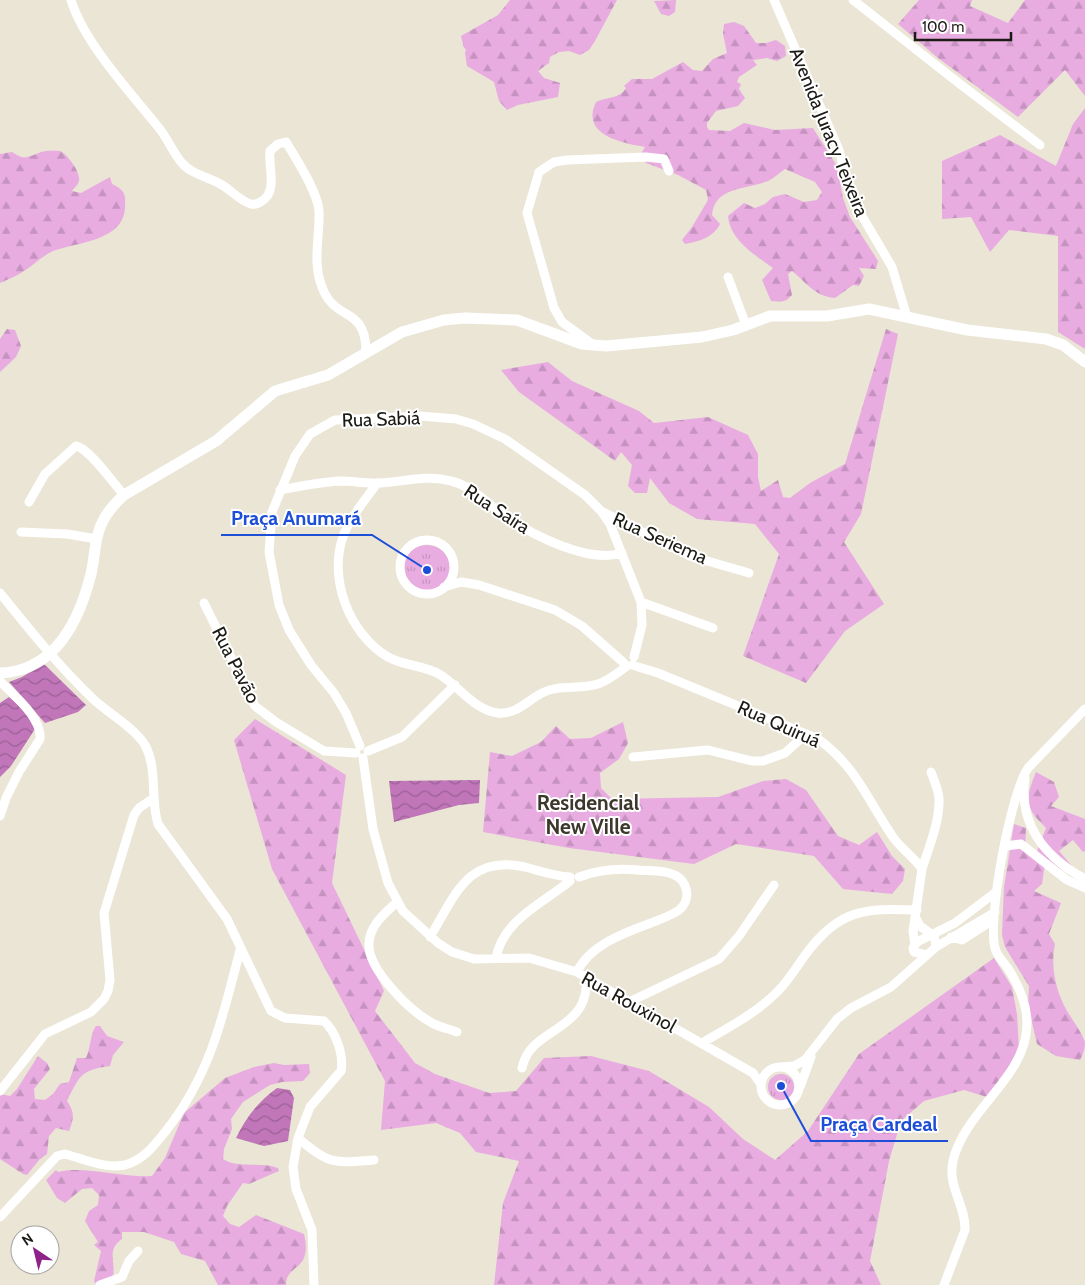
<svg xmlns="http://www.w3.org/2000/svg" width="1085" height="1285" font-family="Cabin,sans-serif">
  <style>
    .forest { fill: url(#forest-firs) }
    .park { fill: url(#park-tufts) }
    .water { fill: url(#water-waves) }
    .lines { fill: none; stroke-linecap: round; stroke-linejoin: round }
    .minor { stroke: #fff; stroke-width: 9 }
    .major { stroke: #fff; stroke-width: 11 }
    .labels { text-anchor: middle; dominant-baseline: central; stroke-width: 4; stroke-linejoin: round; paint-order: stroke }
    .street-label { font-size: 19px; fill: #1c1a15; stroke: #fff }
    .quarter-label { font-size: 21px; font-weight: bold; fill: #3c382c; stroke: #fff }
    .leader { fill: none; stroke: #1d4ed8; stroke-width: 2 }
    .callout-dot { fill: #1d4ed8; stroke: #fff; stroke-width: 2 }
    .callout-label { font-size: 20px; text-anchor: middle; font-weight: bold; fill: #1d4ed8; stroke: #fff; stroke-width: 4; stroke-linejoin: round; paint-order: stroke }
  </style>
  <defs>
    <pattern id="forest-firs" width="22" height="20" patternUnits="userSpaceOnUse" patternTransform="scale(1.25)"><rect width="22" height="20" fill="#e8ace1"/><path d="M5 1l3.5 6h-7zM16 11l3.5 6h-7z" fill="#c693c0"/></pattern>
    <pattern id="park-tufts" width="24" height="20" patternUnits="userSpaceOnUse" patternTransform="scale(1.25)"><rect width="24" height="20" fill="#e8ace1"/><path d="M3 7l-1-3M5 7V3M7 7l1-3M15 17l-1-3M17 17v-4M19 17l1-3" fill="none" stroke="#c693c0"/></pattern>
    <pattern id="water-waves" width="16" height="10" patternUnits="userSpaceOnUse" patternTransform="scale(1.25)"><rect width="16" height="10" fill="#c076b9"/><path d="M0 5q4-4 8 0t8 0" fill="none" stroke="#9b6095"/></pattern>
  </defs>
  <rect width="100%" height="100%" fill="#eae5d5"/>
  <!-- forest -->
  <path class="forest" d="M510 0H617L595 41 589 50 580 55 569 51 559 52 550 57 549 63 538 71 544 78 560 83 558 97 518 105 507 110 499 101 494 82 467 66 465 53 466 49 464 48 461 36 498 15Z
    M676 0 675 12 669 16 661 14 654 1Z
    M919 0H972L970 6 1008 23 1025 0H1085V96L1065 70 1018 117 938 58 898 24Z
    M734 22 744 26 756 43H766L776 40 785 46 786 56 777 61 767 58 753 60 757 65 739 77 737 82 741 84 739 89 745 98 738 106 716 111 707 123V127L709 130 730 131 744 123 775 130 813 128 837 166 843 198 850 217 878 261 876 269 859 268 864 276 859 286 853 285 835 298C814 296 807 283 792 271L788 274 792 295C785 303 781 302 771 301L762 280 773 268C755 255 730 240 728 216L744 203 755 208 765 204 773 197 785 194 804 202 817 200 822 192 815 182 785 169C779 173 774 178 768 181 746 190 715 186 712 215L720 224C714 237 698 242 685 244L682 240 692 227 708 200 706 190 678 175 646 163 641 154 645 147C622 143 580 135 596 102 606 97 620 99 626 88L624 86 632 79H652L683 62 693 70 702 71 713 59 727 53 723 34 724 24Z
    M1085 108V349L1058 332V236L1009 230 990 252 971 217 942 219V161L1000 135 1056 166 1073 124Z
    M60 151C67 154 81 172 79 181 78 185 74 188 72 191L81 193 110 177 112 184C124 190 126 193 125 207 124 241 78 242 53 251 42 256 34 265 24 271 17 276 8 279 0 283V154L12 152C26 161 26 157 39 153 45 150 53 151 60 151Z
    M7 329 15 330 21 346 16 357 0 372V339Z
    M886 329 898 334 861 514 844 542 884 604 845 631 806 683 743 656 779 554 755 524 697 519 669 503 650 478 647 493H635L628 486 632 465 621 452 615 461 519 392 501 370 548 362 572 381 639 411 654 423 708 417 748 435 758 454V477L761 491 778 480 783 497 790 498 810 483 845 464Z
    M255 719 346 775 332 883 384 991 375 1011 415 1063 435 1074 489 1093 516 1091 544 1058 591 1056 649 1071 709 1107 743 1139 775 1160 808 1131 859 1054 994 958 1012 987 1017 1014 1019 1051 1011 1071 987 1097 964 1090 924 1101 901 1121 889 1161 870 1261 881 1285H494L503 1203 519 1161 476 1152 460 1133 436 1123 381 1130 385 1081 272 869 234 740Z
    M623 722 628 743 619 759 600 773 601 788 612 799 718 797 763 781 786 779 806 790 838 836 859 845 877 832 892 856 905 869 903 881 892 894 843 889 814 856 736 844 694 864 569 848 483 832 490 752 512 756 541 742 556 726 570 739 591 738Z
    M1036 772 1054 782 1059 797 1051 806 1085 819V851L1083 852 1073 840 1059 851 1072 866 1067 871C1059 870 1053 864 1045 863L1042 884 1034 891 1061 903 1049 934 1055 944C1050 967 1056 991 1067 1011 1073 1021 1081 1031 1085 1042 1085 1049 1083 1054 1080 1060L1056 1056 1037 1044 1028 1005 1029 986 1005 947 1002 935 1004 887 1014 824 1026 828 1025 852 1036 854 1046 828C1024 807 1025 799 1036 772Z
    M96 1026H100L107 1036 124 1042 113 1055 110 1066C81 1070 80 1075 67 1101 75 1113 74 1118 69 1131L56 1128 49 1136 47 1154 39 1160 27 1175 23 1174 0 1159V1094L10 1096 17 1089 38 1056 47 1063 50 1069 34 1089 35 1099 45 1100 53 1094 60 1084 69 1082 77 1058H86C91 1047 90 1034 96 1026Z
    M274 1063 284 1065 309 1064 310 1073 303 1081 282 1082 270 1085 243 1102 231 1119 232 1129 224 1149 223 1159C238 1169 260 1161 278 1168L279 1171 249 1184 243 1183 227 1206 223 1216 230 1224 239 1227 256 1215 304 1234C313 1272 286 1263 286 1285H218L205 1261 181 1254 174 1242 144 1232H122V1239C106 1250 116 1261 113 1277L99 1285 96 1284 94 1281 101 1251 94 1245 98 1242 85 1221 89 1211 98 1205 99 1195 92 1188 82 1189 65 1203 57 1198 46 1180 56 1170 58 1172C83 1165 123 1178 152 1176L165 1158 184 1113 225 1078 254 1067Z"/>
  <!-- park -->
  <path class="park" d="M404 568a23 23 0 1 1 46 0a23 23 0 1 1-46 0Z
    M768 1087a13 13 0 1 1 26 0a13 13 0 1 1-26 0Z"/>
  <!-- water -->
  <path class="water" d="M44 664 86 705 78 712 45 723 9 682 22 677Z
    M9 697 24 710 35 729 11 766 0 777V703Z
    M480 780 479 803 459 805 394 822 389 781Z
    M277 1088 290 1090 294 1098 288 1141 264 1146 236 1138C246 1117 258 1102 277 1088Z"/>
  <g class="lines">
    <!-- minor -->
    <path class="minor" d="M71 0C84 43 131 93 159 128 168 139 173 153 182 163 192 175 210 177 222 185 231 190 240 201 251 204 254 205 259 203 262 201 278 191 268 166 270 151L278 144 286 142C296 158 318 193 319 211 320 237 312 262 322 287 335 323 366 305 366 352
      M774 0 839 150 852 199 892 267 907 317
      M853 0 960 84 1040 145
      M728 277 746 325
      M592 344 562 322 554 308 527 213 539 172 554 162 567 160 646 157 664 159 669 171
      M377 483C366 500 351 515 344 534 327 577 349 634 388 657 404 666 423 665 439 674 458 685 475 711 498 713 516 715 528 700 542 693 559 684 580 690 598 684 608 681 619 672 627 666
      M280 490C300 486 320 482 341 481 353 481 366 484 379 483 403 482 427 474 451 481 472 486 488 504 505 516 532 535 589 564 622 553
      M29 502 45 474 76 446C89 448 114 484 124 495
      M603 512 690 556 749 573
      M21 532 67 534 97 539
      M400 567a27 27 0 1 1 54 0a27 27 0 1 1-54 0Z
      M444 587 461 582 479 585 555 610 582 626 624 663
      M0 593C29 629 57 664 91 697 106 712 134 727 145 745 158 769 150 799 158 824L227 919 271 1011 285 1018 324 1021C336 1032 344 1055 341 1071L310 1107 298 1138 293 1167 296 1189 312 1230 314 1285
      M641 602 713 628
      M204 603 255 706 276 722 324 751 356 753
      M632 665 658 673 818 739C856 766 868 801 893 837 901 849 914 857 922 869L913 931 915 945
      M0 681C13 695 42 717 40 739L19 772 6 798 0 816
      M360 746 346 713 334 693 311 665 289 630 279 605 269 552 272 512 295 456 310 434 335 420 420 416 456 419 473 424 505 439 585 495 601 511 610 524 641 602 642 625 634 657
      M368 751 402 737 455 685
      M633 757 708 750 752 761H763L785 753 806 734
      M363 758 373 829 388 883 403 911 438 943 452 952 474 959 529 958 577 972 753 1073 760 1083
      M1025 778C1018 825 1046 858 1085 879
      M1005 846 1021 844 1067 880 1085 888
      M922 869C929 847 940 821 939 798 938 789 934 780 931 772
      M397 902C385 913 370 925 369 943 367 969 410 1011 432 1023 439 1027 449 1029 457 1032
      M916 918 920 926 931 934
      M934 934 936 947 927 955 914 952 913 948 917 942 955 923 996 892
      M430 937C455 896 467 854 525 867 540 871 554 876 570 877
      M951 937 962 940 993 920
      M936 947 995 912
      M496 958C503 920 543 903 570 881
      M577 972C590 945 624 933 651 923 660 919 671 916 679 910 692 900 688 879 672 874 663 870 649 871 638 870 618 868 598 870 579 877
      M629 1002 719 959 739 936 774 885
      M702 1043C729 1027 757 1013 778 991 789 980 797 966 806 954 839 909 865 908 917 910
      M761 1086a19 19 0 1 1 38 0a19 19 0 1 1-38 0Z
      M781 1067 794 1066 805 1060 837 1019 851 1008 891 987 927 955
      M522 1068C528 1038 558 1034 576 1013 585 1003 586 990 588 977
      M800 1087 811 1057
      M0 1091 45 1034 91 1012 104 999 108 991 110 980 104 913 134 815 139 808 154 798
      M298 1138C329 1165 334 1163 374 1160
      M0 1217 57 1156 65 1154C84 1159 105 1169 125 1165 143 1160 154 1146 165 1132 210 1076 223 1017 240 950
      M100 1285 122 1277 129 1261 138 1251
      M944 1285 965 1230C966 1206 947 1186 953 1161 965 1109 1027 1078 1027 1023 1027 1005 1019 986 1009 970 1005 963 997 957 995 948 987 919 1011 792 1028 768L1085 709"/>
    <!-- major -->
    <path class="major" d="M0 673C55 671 79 622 91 574 95 558 94 540 101 525 106 513 114 504 124 495L216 441 275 391 328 375 402 332 444 320 465 318 517 320 582 344 606 346 702 337 733 330 770 316H827L869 309 967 330 1046 339 1063 345 1085 362"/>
  </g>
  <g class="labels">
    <!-- street labels -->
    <g class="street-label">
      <text transform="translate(829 132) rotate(68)">Avenida Juracy Teixeira</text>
      <text transform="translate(381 419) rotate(-2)">Rua Sabiá</text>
      <text transform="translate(497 509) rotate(33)">Rua Saíra</text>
      <text transform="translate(660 538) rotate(24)">Rua Seriema</text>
      <text transform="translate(236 665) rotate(63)">Rua Pavão</text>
      <text transform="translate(779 724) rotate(24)">Rua Quiruá</text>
      <text transform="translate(629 1002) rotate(29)">Rua Rouxinol</text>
    </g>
    <!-- quarter labels -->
    <g class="quarter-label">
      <text x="588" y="802">Residencial<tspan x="588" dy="24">New Ville</tspan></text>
    </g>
  </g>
  <!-- callouts -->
  <path class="leader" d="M427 570L372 535H221M781 1086L811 1141H948"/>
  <g class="callout-dot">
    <circle cx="427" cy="570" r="5"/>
    <circle cx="781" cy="1086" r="5"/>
  </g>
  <g class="callout-label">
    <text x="296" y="525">Praça Anumará</text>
    <text x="879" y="1131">Praça Cardeal</text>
  </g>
  <!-- north arrow -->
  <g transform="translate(35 1250) rotate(325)"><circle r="24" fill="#ffffff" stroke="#a4a3a1"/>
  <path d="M0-4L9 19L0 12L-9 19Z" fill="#8e2489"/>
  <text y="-8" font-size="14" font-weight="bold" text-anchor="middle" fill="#1c1a15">N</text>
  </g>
  <!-- scale -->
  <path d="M915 32v8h96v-8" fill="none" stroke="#1c1a15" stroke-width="2.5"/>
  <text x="922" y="32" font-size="15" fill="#1c1a15" stroke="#ffffff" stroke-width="4" paint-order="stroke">100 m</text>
</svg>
